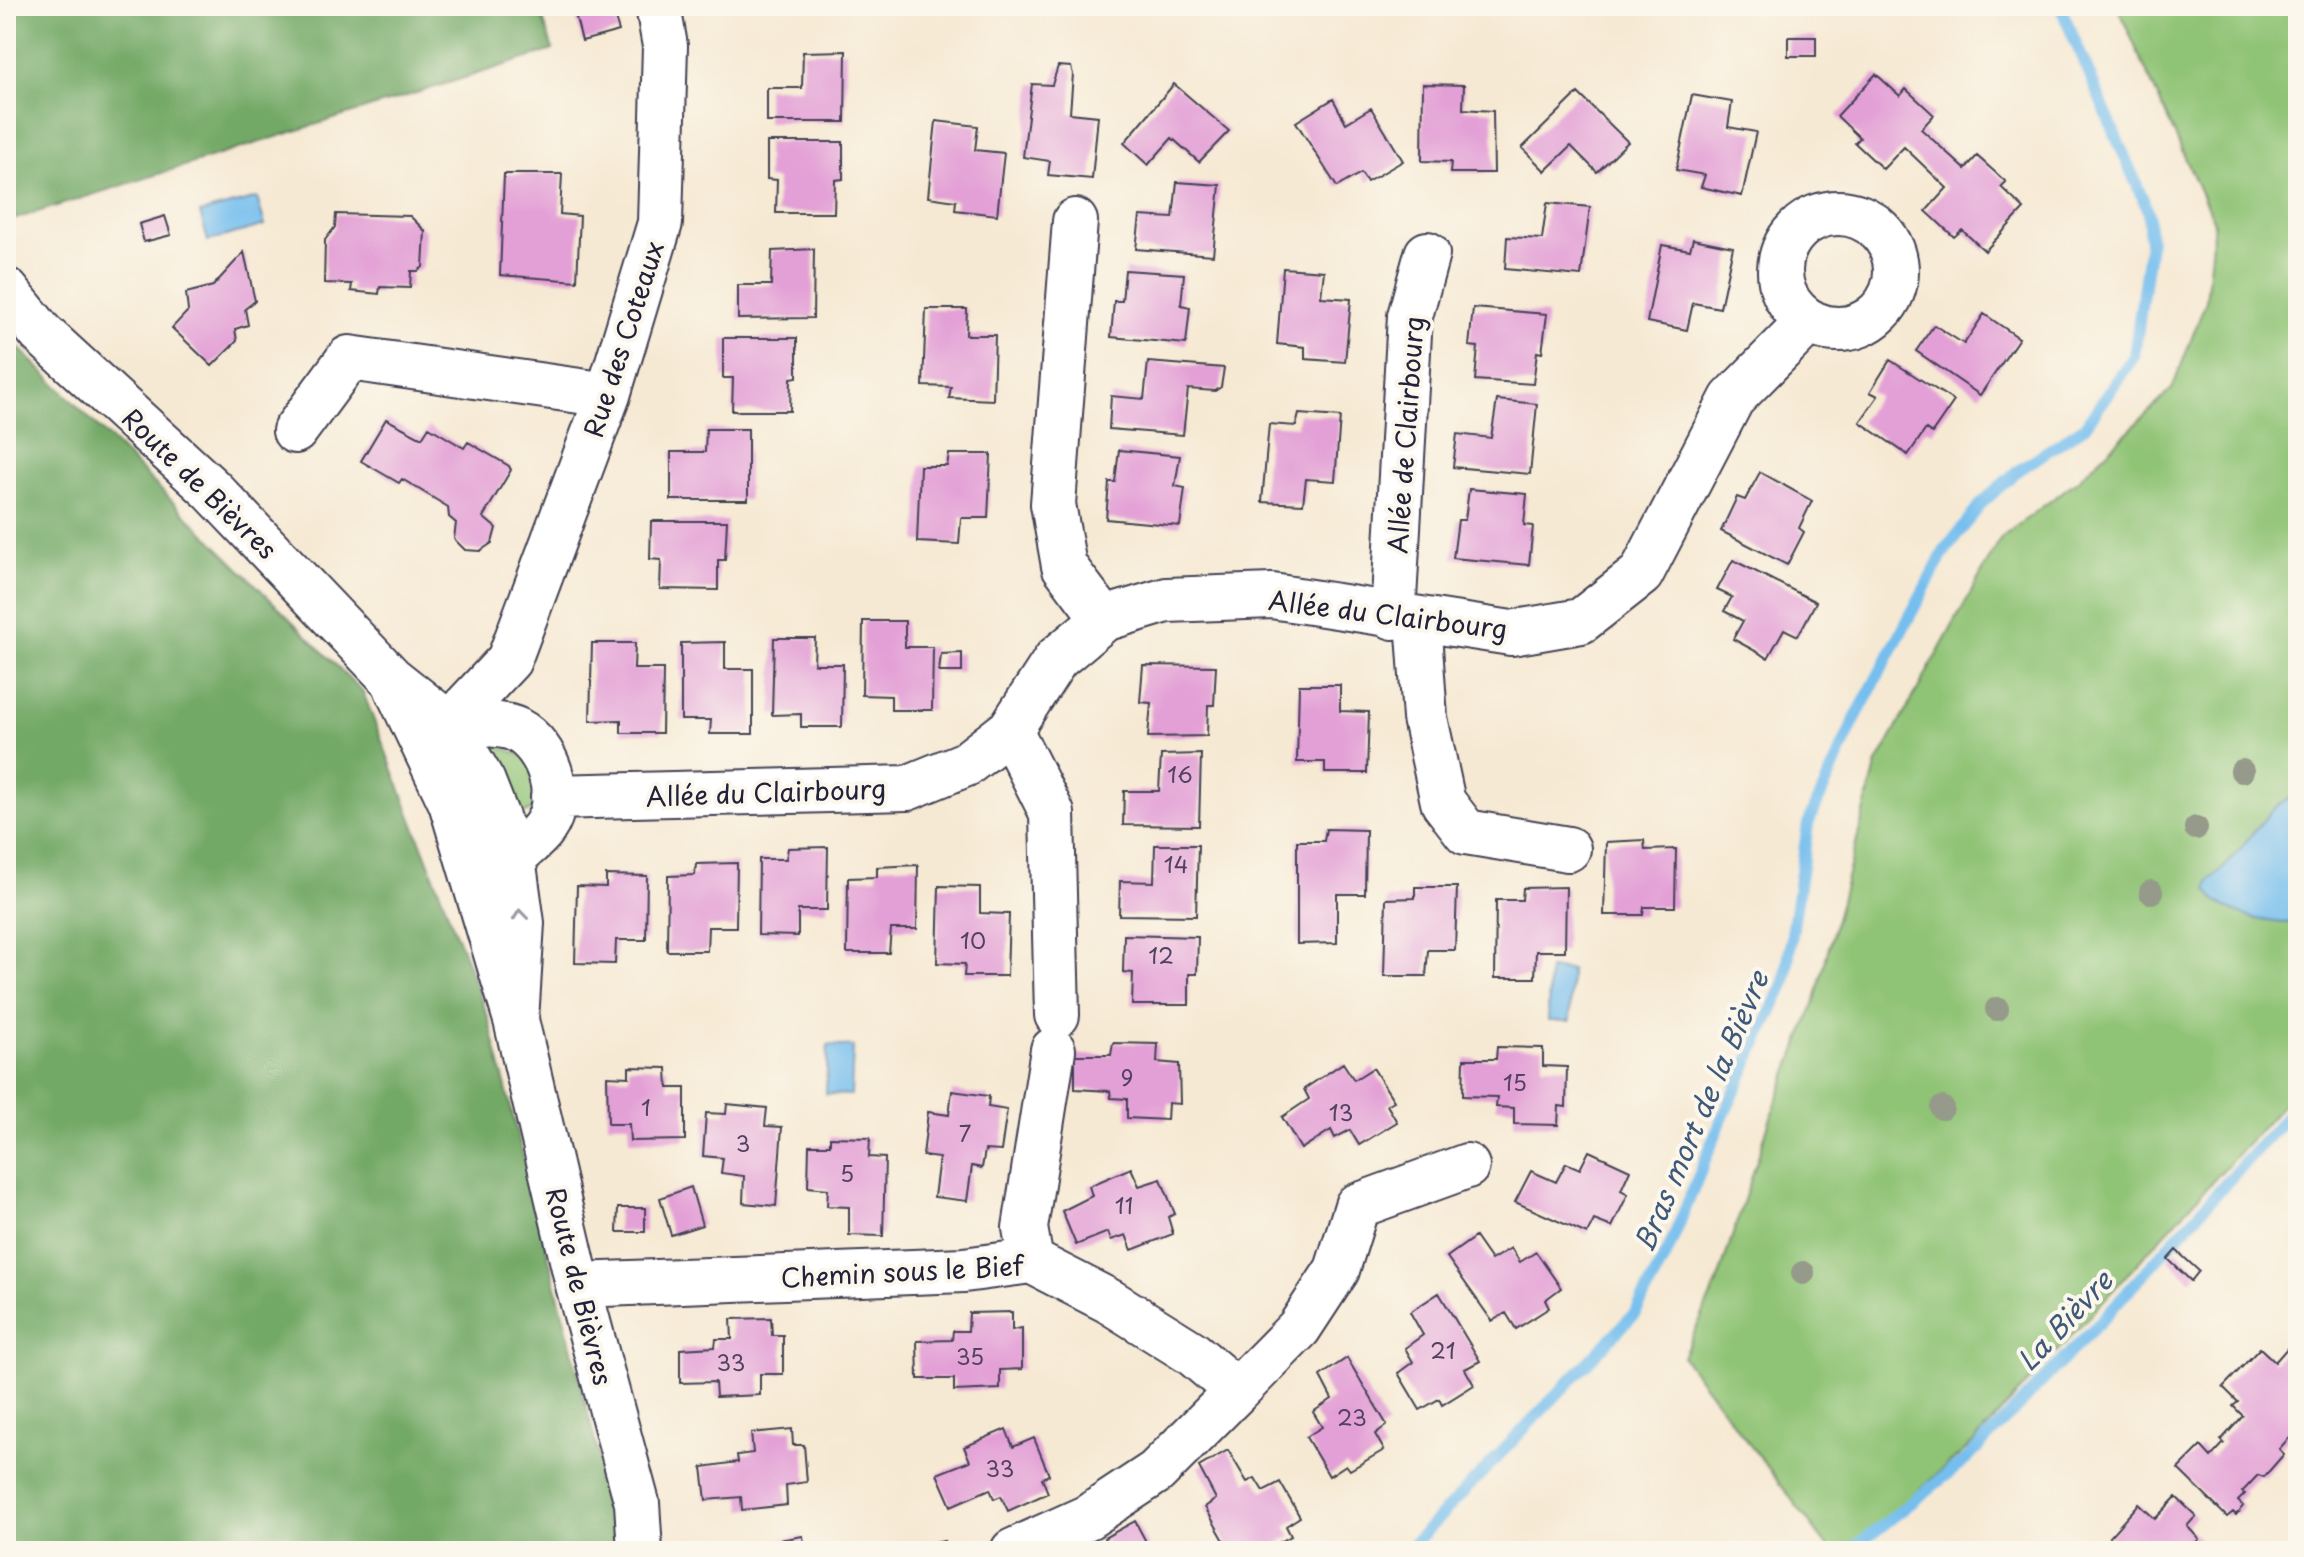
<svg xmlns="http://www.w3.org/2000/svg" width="2304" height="1557" font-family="'Playpen Sans',sans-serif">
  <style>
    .green { fill: #8fc375; stroke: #587258; stroke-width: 2 }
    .forest { fill: #73a966; stroke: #4a6650; stroke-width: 2 }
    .water { fill: #75beee; stroke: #4c7094; stroke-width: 2 }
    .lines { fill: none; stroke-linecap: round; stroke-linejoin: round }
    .stream { stroke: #75beee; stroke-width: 12 }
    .building { fill: #e3a0d6 }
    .minor-casing { stroke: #424052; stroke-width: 48 }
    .minor { stroke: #fff; stroke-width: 44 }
    .tree { fill: #969a8a }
    .oneway { stroke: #9c9ca7 }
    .labels { text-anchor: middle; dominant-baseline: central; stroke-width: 8; stroke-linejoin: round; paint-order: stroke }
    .number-label { font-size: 22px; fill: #524262 }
    .street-label { font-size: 26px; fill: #22223b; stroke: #fbf7ec }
    .water-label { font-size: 28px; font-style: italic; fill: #3f597a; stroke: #fbf7ec }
  </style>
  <rect width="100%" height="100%" fill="#fbf7ec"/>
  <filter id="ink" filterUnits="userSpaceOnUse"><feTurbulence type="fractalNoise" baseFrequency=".0125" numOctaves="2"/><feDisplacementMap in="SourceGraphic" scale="16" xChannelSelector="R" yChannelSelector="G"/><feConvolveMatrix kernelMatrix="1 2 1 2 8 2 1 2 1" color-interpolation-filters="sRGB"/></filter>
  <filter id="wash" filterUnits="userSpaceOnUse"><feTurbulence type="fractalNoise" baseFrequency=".006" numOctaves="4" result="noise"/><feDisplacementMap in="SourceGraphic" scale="32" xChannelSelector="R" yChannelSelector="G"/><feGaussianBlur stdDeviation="1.8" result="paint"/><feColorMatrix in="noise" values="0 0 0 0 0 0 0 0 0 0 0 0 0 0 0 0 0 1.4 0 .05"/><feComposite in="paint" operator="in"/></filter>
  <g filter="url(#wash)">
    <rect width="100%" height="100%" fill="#f6e9d3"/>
    <!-- green -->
    <path class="green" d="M2117 6H2298V1088L1973 1443 1849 1551H1831L1683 1357 1717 1283 1773 1111 1814 1004 1877 763 2001 538 2078 480 2172 389 2206 301 2214 222Z
      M478 744H493L526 757 539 786 533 809 511 820Z"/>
    <!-- forest -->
    <path class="forest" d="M6 6H539L553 50 6 222Z
      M6 335 363 692 488 1017 614 1516 618 1551H6Z"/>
    <!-- water -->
    <path class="water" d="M257 198 265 225 208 241 200 213Z
      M2292 796 2298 798V923C2270 924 2222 916 2207 889L2209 880C2242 858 2256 816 2292 796Z
      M1549 969 1571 970 1570 1021H1548Z
      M828 1045 853 1047 851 1095 826 1094Z"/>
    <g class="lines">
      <!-- stream -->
      <path class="stream" d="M1407 1551 1636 1312 1668 1251 1722 1119 1785 982 1808 824 1856 717 1944 552 1982 503 2016 472 2085 426 2134 356 2150 243 2148 211 2060 6
        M1850 1551 1967 1459 2098 1324 2298 1104"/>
    </g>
    <g id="blocks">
      <!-- building -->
      <path class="building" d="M573 6H611L619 31 582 41Z
        M1418 6H1452L1444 11 1431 7 1422 13Z
        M1788 37H1816V56H1788Z
        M846 51 845 122H767V88H802L803 52Z
        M1058 66 1071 67 1073 74 1070 113 1098 116 1092 179 1048 175 1050 161 1023 157 1032 84 1052 85Z
        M1876 74 1900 96 1906 89 1934 115 1921 129 1965 169 1977 156 2006 182 2001 187 2024 209 1985 251 1962 230 1954 237 1926 211 1947 188 1904 147 1883 169 1855 143 1860 138 1837 116Z
        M1174 84 1229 131 1199 162 1172 138 1148 165 1124 143Z
        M1423 84 1464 85 1463 109 1493 111 1494 173H1450L1451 162 1422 161Z
        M1578 93 1628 142 1597 172 1571 146 1545 171 1522 148Z
        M1692 95 1732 102 1728 127 1756 132 1742 196 1701 187 1705 175 1676 170Z
        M1333 99 1346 123 1371 108 1403 161 1367 182 1361 173 1337 187 1296 122Z
        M936 121 978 126 975 150 1004 153 997 215 955 210 956 201 928 197Z
        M767 142H843V179L835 180 834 213H776L777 180 767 179Z
        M504 174H562L560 214 580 216 577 281 500 275Z
        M1177 182 1220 185 1213 255 1136 249 1140 216 1173 218Z
        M1547 203 1590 207 1581 276 1505 269 1507 237 1542 239Z
        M336 214 410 216 425 231 423 267 418 271H411L410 288 380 287 379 294 351 291 352 284 324 283 325 240 335 227Z
        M165 216 171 235 144 242 139 224Z
        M1693 239 1733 247 1720 308 1693 303 1687 330 1647 322 1662 245 1690 250Z
        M814 249 813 318 738 319V285H771L772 251Z
        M244 252 255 301 245 309 248 325 235 329 237 341 212 366 172 328 188 311 186 293 213 286Z
        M1283 268 1324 271 1321 297 1351 299 1345 362 1305 359V347L1277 344Z
        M1125 270 1184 274 1181 305 1190 307 1186 344 1111 337 1114 301H1122Z
        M1473 308 1547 314 1542 353 1537 352 1533 384 1475 380 1478 347 1469 346Z
        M926 309H967L966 335H995L993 400 949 398 951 387 923 386Z
        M1984 314 2019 338 1980 395 1916 351 1934 325 1964 344Z
        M723 338H797V377L791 378 790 411H732L733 378H723Z
        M1890 360 1954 401 1932 433 1926 429 1908 455 1860 422 1878 396 1870 392Z
        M1148 362 1224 368 1221 387 1215 391 1188 389 1183 435 1109 429 1111 396 1144 399Z
        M1497 400 1537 404 1530 474 1453 467 1457 434 1491 438Z
        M1299 414 1340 417 1335 481 1306 479 1303 504 1262 502 1269 424 1296 426Z
        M386 419 422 438 429 427 464 448 468 442 509 466 511 470 483 517 496 528 492 543 480 551 465 550 454 539 456 523 449 517 448 507 402 479 399 483 361 461Z
        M706 429H748V500H671V452H705Z
        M1119 450 1180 456 1175 486 1185 488 1180 526 1106 519 1109 482H1115Z
        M949 454H991L988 518H961L959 544 917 542 920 466H947Z
        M1760 472 1812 501 1799 528 1804 532 1787 565 1721 531 1737 497 1745 500Z
        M1469 489 1527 494 1524 525 1533 526 1529 565 1453 558 1458 520H1465Z
        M651 521H727L725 560H718V590L660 589 661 560 650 559Z
        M1733 560 1816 602 1798 636 1784 629 1768 658 1733 639 1743 621 1724 611 1732 597 1717 590Z
        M863 621H905V647H933L932 710H891V696L862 695Z
        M774 638H815L814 664H843L842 727H801V714L772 715Z
        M725 642V669H753V734H710L711 720H681V643Z
        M592 643H635L634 669H663L662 733H621V720L590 721Z
        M962 653V672H939L941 654Z
        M1143 665 1216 666 1214 705H1208L1207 736 1148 737 1151 703 1140 702Z
        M1299 685H1340V711L1369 712 1367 773H1325V762H1297Z
        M1201 754 1199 826 1123 825 1124 791H1159L1161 755Z
        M1326 829 1366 830 1365 894H1337V943L1297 944V841H1324Z
        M1644 840 1645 850 1676 849 1675 907H1644L1643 915H1604L1606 842Z
        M1155 845H1198L1196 916 1119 915 1120 881 1154 882Z
        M828 847 827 910H798V936L758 935 759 859H786L788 848Z
        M737 863 736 927H708L707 951H667L668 876 695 875 696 864Z
        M918 865 917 929H891L889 953H847L848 878 877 877V867Z
        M606 875 647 876 646 940H616L615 964 575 963 577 886 606 887Z
        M939 886 980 887V913L1009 914 1007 976H964L965 964 937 963Z
        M1415 887H1457L1455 950H1428L1426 976H1384L1386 899 1415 898Z
        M1566 887 1565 951H1536L1535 978H1495L1496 900H1522L1523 888Z
        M1124 935 1198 937 1197 974H1189V1005H1132L1133 973 1123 972Z
        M1113 1043 1158 1044 1157 1062 1179 1064 1180 1104 1168 1103 1167 1120 1127 1118V1099L1111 1098 1110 1091 1075 1089V1055H1111Z
        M1497 1047 1543 1048V1066L1567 1067 1566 1107 1559 1106 1558 1125 1514 1124V1108L1496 1107 1497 1097 1463 1096 1464 1059H1496Z
        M1343 1063 1354 1080 1373 1068 1394 1101 1387 1105 1397 1122 1359 1145 1350 1130 1335 1138 1331 1130 1301 1149 1282 1117 1309 1099 1304 1089Z
        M629 1067 667 1068 668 1088H685V1140L630 1141 629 1124H608L607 1076 629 1077Z
        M952 1091 989 1096 988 1107 1007 1110 1001 1151 985 1150 982 1168 972 1166 967 1201 934 1197 939 1158 923 1156 928 1112 949 1115Z
        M727 1104 767 1108 765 1126 782 1127 776 1206 743 1203 744 1176 721 1173 723 1158 703 1156 706 1113 726 1114Z
        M830 1137 870 1138 869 1157 885 1158 883 1236 849 1235V1207L827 1206 828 1189 808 1187 809 1145H830Z
        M1589 1151 1630 1170 1621 1190 1628 1194 1612 1227 1594 1220 1587 1234 1515 1202 1531 1171 1556 1182 1566 1163 1580 1169Z
        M1131 1168 1139 1186 1161 1179 1175 1214 1168 1217 1173 1234 1132 1250 1126 1235 1111 1240 1108 1232 1076 1245 1062 1211 1092 1196 1089 1186Z
        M691 1187 702 1225 671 1235 660 1198Z
        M618 1208H645V1232H617Z
        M1475 1237 1491 1260 1511 1248 1520 1262 1536 1252 1561 1288 1545 1300 1549 1308 1516 1329 1506 1313 1492 1321 1447 1257Z
        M2176 1250 2199 1271 2191 1281 2168 1259Z
        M1439 1293 1480 1361 1465 1369 1474 1385 1442 1405 1439 1399 1420 1410 1398 1373 1413 1362 1405 1348 1423 1335 1410 1312Z
        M1012 1312V1330L1022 1328V1369L1000 1370V1389L954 1391V1379H918L917 1341 952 1340 953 1331H968L969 1313Z
        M771 1318 772 1335H783V1374H760V1395L716 1397 715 1382 680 1383V1349L715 1347 716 1339H732L731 1319Z
        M2290 1345 2298 1353V1428L2279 1449 2284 1454 2264 1477 2258 1475 2242 1492 2245 1494 2238 1501 2243 1506 2236 1515 2233 1512 2227 1517 2178 1469 2201 1446 2211 1457 2224 1443 2221 1440 2243 1416 2233 1406 2238 1402 2223 1387 2260 1348 2275 1362Z
        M1347 1358 1387 1425 1375 1434 1384 1450 1350 1470 1346 1465 1329 1476 1306 1437 1322 1427 1313 1412 1332 1399 1320 1376Z
        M792 1429 793 1445H804L807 1482 786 1485 787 1505 742 1510 741 1497 706 1500 702 1467 738 1462 737 1455 753 1453 751 1433Z
        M1006 1429 1013 1447 1034 1438 1049 1475 1042 1478 1048 1493 1008 1511 1001 1496 994 1499 990 1489 951 1506 937 1474 970 1461 964 1447Z
        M1228 1450 1247 1482 1255 1478 1263 1491 1280 1482 1300 1517 1286 1526 1291 1536 1264 1551H1230L1205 1507 1216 1499 1199 1467Z
        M2176 1497 2196 1516 2187 1526 2199 1539 2188 1551H2104L2112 1541 2109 1537 2139 1504 2155 1519Z
        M1135 1521 1151 1551H1111L1104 1538Z
        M803 1536 805 1551H762L761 1543Z
        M944 1541 946 1551H912L911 1548Z"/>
    </g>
  </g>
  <g filter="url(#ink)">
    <use href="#blocks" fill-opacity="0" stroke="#424052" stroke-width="2"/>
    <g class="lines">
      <defs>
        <path id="minor" d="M1780 271a58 58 0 1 1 116 0a58 58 0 1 1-116 0Z
          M1075 221 1053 504 1064 566 1104 619
          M6 290 41 333 212 490 391 678 449 724 483 782 513 858 522 923 516 1020
          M295 431 349 358 608 395
          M1393 617 1410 316 1427 254
          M1418 619 1425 718 1443 802 1466 832 1568 849
          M396 687 451 803 516 1020 578 1285 637 1503 640 1551
          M449 724 509 660 608 395 660 223 665 46 658 6
          M449 724C469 725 499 721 517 730 548 746 566 797 544 828 536 839 523 848 513 858L451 803Z
          M1010 730 1052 813 1057 1015
          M553 797 907 788 966 764 1010 730 1056 659 1104 619 1167 600 1272 596 1511 633 1581 621 1641 574 1732 399 1808 322
          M1031 1261 1025 1228 1053 1050
          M578 1285 964 1270 1031 1261 1109 1301 1192 1353 1237 1391 1299 1328 1337 1270 1357 1206 1467 1166
          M1013 1551 1088 1517 1156 1472 1237 1391"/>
      </defs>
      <!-- minor casing -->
      <use href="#minor" class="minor-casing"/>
      <!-- minor -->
      <use href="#minor" class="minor"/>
    </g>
    <!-- trees -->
    <g class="tree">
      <circle cx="2242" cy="771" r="12"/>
      <circle cx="2196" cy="828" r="12"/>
      <circle cx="2151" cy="892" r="12"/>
      <circle cx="1997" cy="1009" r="12"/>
      <circle cx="1942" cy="1108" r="12"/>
      <circle cx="1803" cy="1273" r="12"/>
    </g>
    <!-- one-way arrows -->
    <defs><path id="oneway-chevron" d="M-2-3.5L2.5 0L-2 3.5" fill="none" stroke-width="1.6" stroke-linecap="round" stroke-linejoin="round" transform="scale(2)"/></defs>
    <use class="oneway" href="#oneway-chevron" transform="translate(520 915) rotate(-96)"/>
  </g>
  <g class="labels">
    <!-- number labels -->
    <g class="number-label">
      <text x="1180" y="773">16</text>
      <text x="1176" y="863">14</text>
      <text x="973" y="939">10</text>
      <text x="1161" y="954">12</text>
      <text x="1127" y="1076">9</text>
      <text x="1515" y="1081">15</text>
      <text x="646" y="1106">1</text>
      <text x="1341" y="1111">13</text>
      <text x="965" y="1132">7</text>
      <text x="743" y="1142">3</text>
      <text x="847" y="1172">5</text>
      <text x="1124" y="1204">11</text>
      <text x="1443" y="1349">21</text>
      <text x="970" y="1355">35</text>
      <text x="731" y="1361">33</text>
      <text x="1352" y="1416">23</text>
      <text x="1000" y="1467">33</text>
    </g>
    <!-- street labels -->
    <g class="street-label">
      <text transform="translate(623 339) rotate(-72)">Rue des Coteaux</text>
      <text transform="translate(1405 435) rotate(-86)">Allée de Clairbourg</text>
      <text transform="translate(200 483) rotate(44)">Route de Bièvres</text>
      <text transform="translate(1388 614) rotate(7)">Allée du Clairbourg</text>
      <text transform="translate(766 792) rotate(-2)">Allée du Clairbourg</text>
      <text transform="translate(902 1271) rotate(-3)">Chemin sous le Bief</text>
      <text transform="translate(580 1286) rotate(76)">Route de Bièvres</text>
    </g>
    <!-- water labels -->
    <g class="water-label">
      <text transform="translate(1700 1111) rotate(-67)">Bras mort de la Bièvre</text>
      <text transform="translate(2064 1320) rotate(-47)">La Bièvre</text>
    </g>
  </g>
  <!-- margin -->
  <rect width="2304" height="1557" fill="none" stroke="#fbf7ec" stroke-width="32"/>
</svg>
